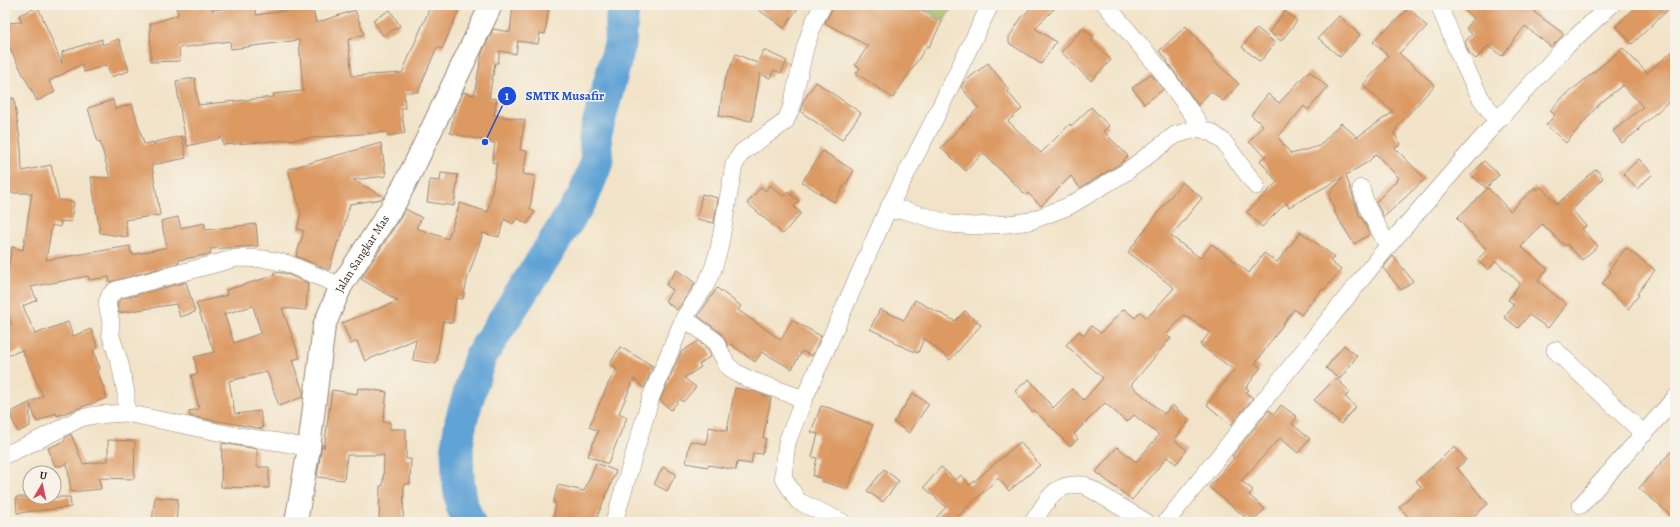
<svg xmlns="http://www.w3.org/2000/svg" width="1680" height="527" font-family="Alegreya,serif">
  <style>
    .grass { fill: #a7bd62; stroke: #717440 }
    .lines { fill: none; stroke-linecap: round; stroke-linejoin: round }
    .river { stroke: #61a3d5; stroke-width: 33 }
    .building { fill: #dc9962; fill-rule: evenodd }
    .minor-casing { stroke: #968673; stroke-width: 18 }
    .tertiary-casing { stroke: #968673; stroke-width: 24 }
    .minor { stroke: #fff; stroke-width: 17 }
    .tertiary { stroke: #fff; stroke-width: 22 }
    .labels { text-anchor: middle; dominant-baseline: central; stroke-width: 3; stroke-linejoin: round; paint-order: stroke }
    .street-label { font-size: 12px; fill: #3b2a1e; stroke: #f7f3e8 }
    .leader { fill: none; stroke: #1d4ed8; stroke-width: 1.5 }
    .callout-dot { fill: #1d4ed8; stroke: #f7f3e8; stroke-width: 1.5 }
    .mark-label { font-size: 12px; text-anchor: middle; font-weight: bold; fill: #fff }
    .callout-label { font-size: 13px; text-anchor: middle; font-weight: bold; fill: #1d4ed8; stroke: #f7f3e8; stroke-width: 3; stroke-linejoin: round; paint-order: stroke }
  </style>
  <rect width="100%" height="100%" fill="#f7f3e8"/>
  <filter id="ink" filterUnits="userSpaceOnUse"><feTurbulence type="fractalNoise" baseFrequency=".025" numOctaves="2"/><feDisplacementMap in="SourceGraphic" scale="8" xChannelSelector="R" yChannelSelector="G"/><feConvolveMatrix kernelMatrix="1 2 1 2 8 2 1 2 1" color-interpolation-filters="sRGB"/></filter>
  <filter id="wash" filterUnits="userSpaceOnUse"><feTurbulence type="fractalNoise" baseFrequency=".012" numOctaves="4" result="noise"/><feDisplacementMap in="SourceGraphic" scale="16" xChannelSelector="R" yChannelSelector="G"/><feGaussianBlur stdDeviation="0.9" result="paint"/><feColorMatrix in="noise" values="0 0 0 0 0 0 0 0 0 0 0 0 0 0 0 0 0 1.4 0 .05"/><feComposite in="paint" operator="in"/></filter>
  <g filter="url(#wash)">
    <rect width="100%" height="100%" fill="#f2e3c8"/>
    <!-- grass -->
    <path class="grass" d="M918 5H953L944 21Z"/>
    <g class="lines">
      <!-- river -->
      <path class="river" d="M469 522 462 506 458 479 457 447 461 421 480 357 583 197 597 162 595 136 620 44 623 5"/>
    </g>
    <g id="blocks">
      <!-- building -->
      <path class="building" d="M176 5H212V10L255 5 256 15 290 10 289 5H312L316 23 355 10 364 34 348 40 352 76 402 73 431 5H461L442 49 437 47 418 92H404L405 108H401L405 133 388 136 387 132 223 145 222 138 187 146 182 121 176 81 195 78 198 105 274 97 273 94 303 91 299 40 231 49 230 41 179 48 180 61 151 62 150 24 178 15Z
        M513 5H549L545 34 540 33 538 44 518 41 516 54 500 51 498 63H495L489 98 497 99 494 115 525 120 520 150 527 151 523 174 535 176 530 209 535 212 527 224 517 218 513 224 504 219 499 237 483 233 467 280 463 299 456 298 452 323 443 321 436 364 413 360 416 339 365 361 357 341 351 344 342 323 398 301 361 279 406 209 422 218 416 228 448 239 460 203 488 212 497 163 492 162 495 143 450 133 455 110 463 92 474 95 482 53 493 29 510 32Z
        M752 5H800L784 28Z
        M834 5H910L942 22 929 47 927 46 893 98 856 73 860 68 855 65 868 46 825 23Z
        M1034 5H1058L1035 28 1056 42 1041 64 1009 43V37L1022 17Z
        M1459 5H1540L1534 12 1564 34 1551 47 1525 26 1502 56 1488 46 1476 59 1470 54 1465 42 1472 34 1466 29 1474 18Z
        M1638 5H1673L1632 44 1616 26Z
        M38 7 62 64V52L102 39V45L119 39 129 71 111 77 107 65 84 72 82 64 49 81 55 92 37 101 5 39V23L22 22 19 15Z
        M1409 8 1427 27 1399 53 1435 85 1396 128 1397 130 1393 133 1401 144 1395 148 1425 179 1384 217 1376 202 1399 178 1376 154 1368 162 1346 175 1360 218 1361 216 1370 234 1354 244 1335 213 1329 195 1343 177 1289 207 1286 203 1262 227 1247 212 1277 182 1260 160 1266 156 1249 142 1263 125 1251 115 1268 94 1279 103 1309 71 1328 87 1308 110 1304 106 1278 137 1291 154 1319 146 1341 123 1357 137 1393 112 1363 85 1388 56 1373 42 1384 30 1385 31Z
        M390 10 400 26 383 36 373 20Z
        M1285 11 1297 21 1281 41 1269 32Z
        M1339 16 1360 35 1340 57 1318 38Z
        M1186 26 1213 57 1212 59 1239 84 1223 101 1211 91 1198 105 1167 62 1168 61 1159 51Z
        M1083 28 1094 38 1091 41 1111 60 1091 81 1061 52Z
        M1257 28 1275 43 1260 62 1242 47Z
        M1623 48 1647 73 1675 49V96L1638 129 1639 130 1622 143 1613 131 1643 107 1623 85 1599 104 1566 143 1546 125 1555 115 1550 111 1560 100Z
        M764 50 787 61 781 73 774 70 770 78 760 74 752 121 719 116 724 82 736 54 757 63Z
        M988 63 1009 90 1007 91 1022 109 1008 121 1041 153 1070 124 1071 126 1091 107 1109 126 1103 131 1128 156 1120 164 1080 188 1071 176 1041 206 1028 193 1026 195 983 153 966 171 941 148 978 108 961 87 964 82Z
        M1151 74 1163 90 1144 104 1132 88Z
        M816 82 861 113 842 140 801 112 803 101Z
        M14 98 21 147 22 171 51 165 59 200 74 202 71 222 61 221 60 227 52 225 46 260 130 246 131 253H133V255L167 247 161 221 178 217 181 228 204 223 206 230 256 224 258 246 210 249 211 254 179 260V263L110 282 109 277 89 280 88 276 31 287 37 300 23 306 35 334 68 322 73 336 91 329 98 348 93 350 100 369 97 370 107 398 57 416 56 413 37 422 30 404V426L18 432 9 413 43 396 22 350 5 357V326L12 324 5 307V268L8 269 12 247 23 250 32 193H5V99Z
        M113 100 115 109 132 104 144 144 153 142 155 145V142L182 136 186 158 152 165 160 215 125 220 128 237 100 233 91 177 110 178 100 141 98 142 88 108Z
        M381 143 386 176 353 180 384 197 382 199 350 204 340 241H338L329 270 296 256 304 231 297 229 301 214 288 169Z
        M823 151 854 171 834 202 802 182Z
        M1639 159 1653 174 1637 189 1623 174Z
        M1484 161 1499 175 1486 188 1471 175Z
        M1596 169 1603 178 1572 210 1586 226 1582 229 1598 246 1582 260 1567 244 1565 246 1542 224 1521 247 1548 269 1538 281 1566 304 1548 328 1529 315 1518 328 1504 317 1514 304 1508 300 1520 283 1496 261 1488 270 1477 260 1487 250 1471 233 1472 232 1471 233 1457 218 1488 188 1510 211 1535 187 1537 190 1541 187 1557 204Z
        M441 173 458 175 454 206 427 202 430 180 440 181Z
        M1182 182 1202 198 1171 236 1200 258 1212 244 1249 273 1264 253 1277 262 1301 232 1335 257 1330 261 1341 270 1324 290 1322 289 1301 315 1294 309 1255 364 1261 367 1246 388 1249 390 1246 393 1253 398 1231 425 1207 405 1234 370 1200 345 1210 332 1184 315 1166 335 1171 338 1131 385 1164 414 1172 405 1190 420 1174 440 1187 450 1176 464 1167 457 1132 500 1096 472 1117 447 1136 462 1159 435 1134 415 1127 422 1105 403 1074 434 1078 439 1070 446 1034 410 1032 412 1015 391 1029 379 1053 408 1072 389 1084 400 1103 378 1066 345 1079 331 1084 335 1091 326 1101 333 1124 309 1135 318 1140 312 1147 318 1174 288 1128 252Z
        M770 185 784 197 788 192 799 201 794 207 801 213 783 234 747 203 761 187 765 191Z
        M702 194 718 198 714 223 697 219Z
        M1626 248 1655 270 1637 294 1639 295 1628 309 1602 284 1611 272 1609 270Z
        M1393 256 1413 281 1401 290 1383 268Z
        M677 270 695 283 677 310 665 301 673 290 666 285Z
        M274 272 284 273 308 283 306 310 282 308 300 358 292 360 303 392V397L279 406 267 372 229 381 235 414 260 411 263 429 190 416 189 411 199 409 191 375 198 374 194 357 214 352 196 303 227 295 226 290 273 276ZM253 306 261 333 234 343 224 314Z
        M186 282 195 312 180 317 176 304 119 313 117 304 121 299Z
        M717 288 741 306 738 310 781 340 792 320 821 336 812 356 802 351 792 369 762 352 755 362 731 344 728 346 721 333 698 316Z
        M915 300 955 321 965 311 981 325 950 360 924 338 918 353 894 343 895 341 870 329 880 309 904 320Z
        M698 341 707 348 711 356 699 364 701 367 684 378 696 387 683 402 680 399 671 410 660 400 681 352Z
        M1344 345 1357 356 1340 379 1326 368Z
        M620 347 653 366 644 388 634 379 619 413 627 417 608 464 588 456 598 431 589 427 609 382 617 369 610 364Z
        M1336 378 1350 392 1345 397 1356 407 1341 424 1314 400Z
        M358 388 387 392 383 422H390V429H406V459H411L410 484H404L403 522H379L380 486H383L384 455H347L344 480 317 477 322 444 324 448 332 390 357 394Z
        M735 388 755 392 771 398 763 438H766L762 454 753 453 751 464 737 462 736 470 708 465V467L686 463 690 441 706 444 709 427 727 431Z
        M913 393 929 404 909 433 894 422Z
        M1281 405 1297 417 1292 424 1310 439 1298 453 1280 438 1241 481 1253 490 1249 495 1265 509 1253 522H1251L1209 487 1234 458 1232 456 1269 410 1274 414Z
        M821 406 830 408 873 425 847 489 821 481V478L813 476 817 458 812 457 818 434 811 432Z
        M71 434 83 464 108 461V440L135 441 134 479 99 478 101 489 71 492 67 463 61 466H55L48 448 65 441V438Z
        M1020 442 1040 465 1009 491 998 478 952 522H932L946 507 924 487 941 467 956 480 961 475 970 485Z
        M222 443 257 449V467H269V488L221 487Z
        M1454 446 1466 460 1457 468 1488 504 1467 522H1413L1399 507 1421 487 1416 481 1440 460Z
        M1675 447V519L1639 488Z
        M596 463 616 471 595 522H553L556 503H553L558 485 584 491Z
        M663 467 676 474 667 491 654 484Z
        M884 469 899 481 883 502 867 491Z
        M16 497H70L71 507 17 513Z
        M155 497 178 499 176 522H152Z"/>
    </g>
  </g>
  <g filter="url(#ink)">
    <use href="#blocks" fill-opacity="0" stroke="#968673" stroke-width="1"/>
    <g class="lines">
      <defs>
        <path id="minor" d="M1106 5 1161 70 1198 122 1199 128
          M1439 5 1458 52 1480 97 1497 121
          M1361 188 1367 207 1388 246
          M887 211 904 210 950 224 974 226 1008 224 1030 221 1069 206 1126 172 1175 135 1199 128 1212 133 1223 141 1256 186
          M684 318 715 341 727 365 735 372 748 379 804 399
          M1555 350 1644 434
          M126 413V393L120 364 110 333 111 322 107 303 110 295 116 290 237 258 265 259 286 263 341 286
          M5 455 36 441 81 418 95 415 126 413 232 435 279 442 309 448
          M1581 505 1675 398
          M614 522 651 397 684 318 704 288 713 269 719 249 734 165 742 152 785 122 791 109 805 48 813 24 823 5
          M842 522 798 501 783 477 787 442 804 399 887 211 935 118 990 5
          M1033 522C1048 500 1053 482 1084 485L1146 522
          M1166 522 1388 246 1497 121 1564 48 1611 5"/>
        <g id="tertiary">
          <path id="s1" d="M296 522 309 448 324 326 341 286 396 201 416 162 491 5"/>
        </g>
      </defs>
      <!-- minor casing -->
      <use href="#minor" class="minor-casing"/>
      <!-- tertiary casing -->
      <use href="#tertiary" class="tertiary-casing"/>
      <!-- minor -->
      <use href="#minor" class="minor"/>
      <!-- tertiary -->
      <use href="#tertiary" class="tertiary"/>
    </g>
  </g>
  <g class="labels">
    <!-- street labels -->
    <g class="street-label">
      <text stroke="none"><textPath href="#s1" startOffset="280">Jalan Sangkar Mas</textPath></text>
    </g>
  </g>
  <!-- callouts -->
  <path class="leader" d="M485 142L507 96"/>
  <g class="callout-dot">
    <circle cx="485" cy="142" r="4"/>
    <circle cx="507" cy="96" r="10"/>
  </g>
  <g class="mark-label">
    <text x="507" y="100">1</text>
  </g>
  <g class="callout-label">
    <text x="565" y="100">SMTK Musafir</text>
  </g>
  <!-- margin -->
  <rect width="1680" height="527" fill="none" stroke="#f7f3e8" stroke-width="20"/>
  <!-- north arrow -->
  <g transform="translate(42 485) rotate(9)"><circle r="19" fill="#f7f3e8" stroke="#aca397"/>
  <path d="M0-3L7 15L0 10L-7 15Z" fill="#d1495b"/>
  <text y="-6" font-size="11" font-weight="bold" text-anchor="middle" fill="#3b2a1e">U</text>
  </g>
</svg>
